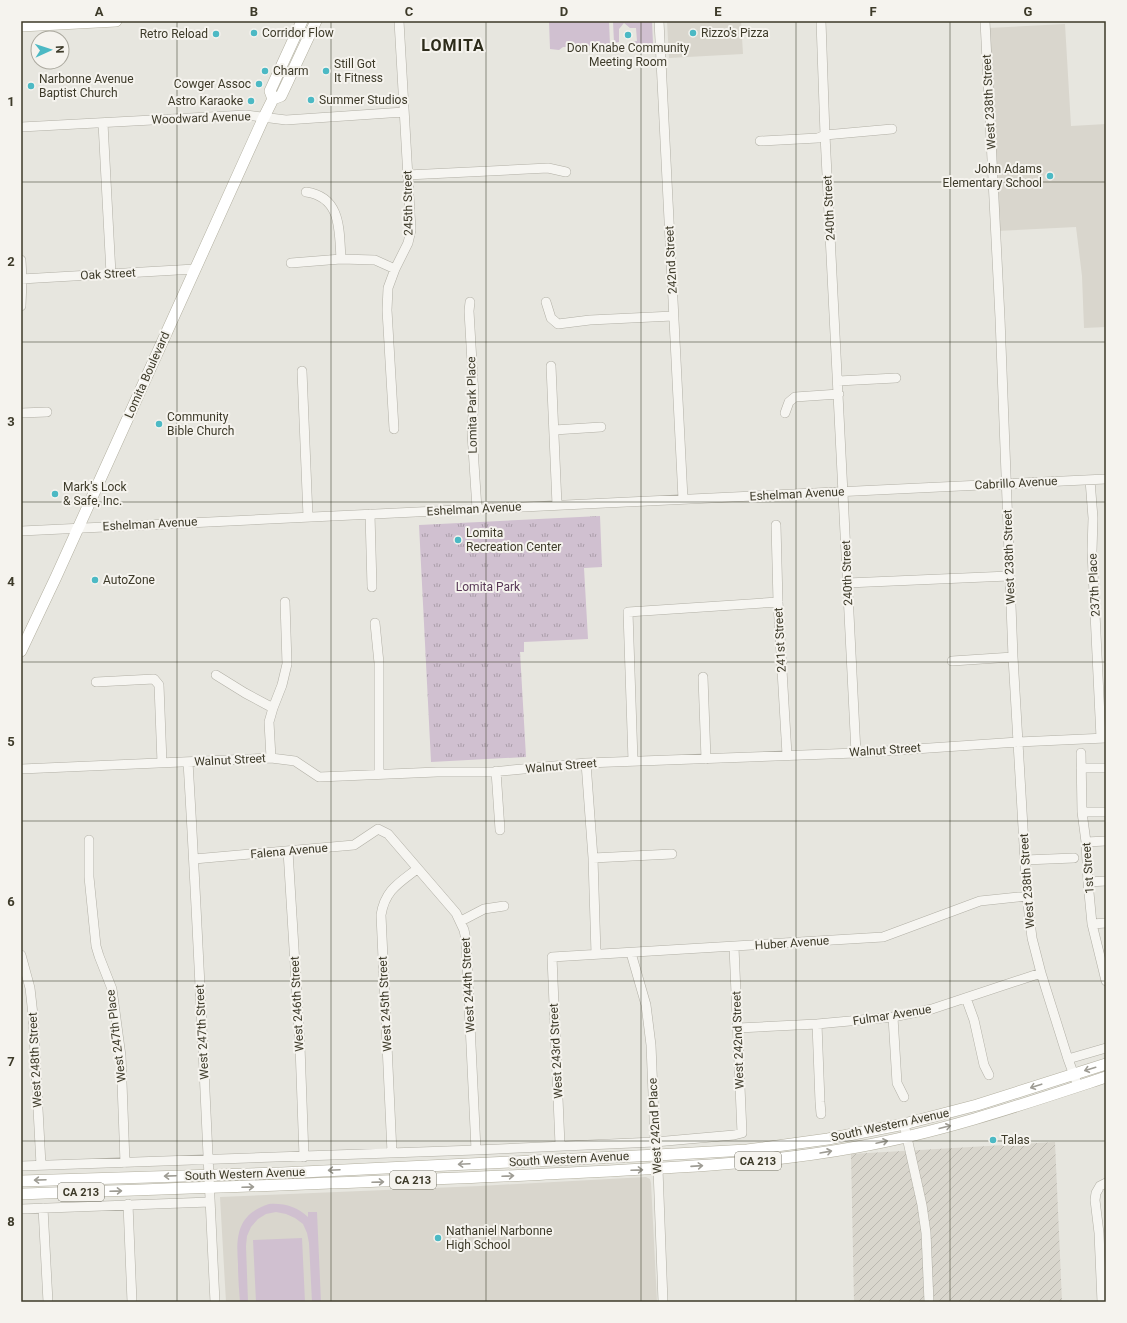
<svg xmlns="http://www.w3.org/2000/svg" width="1127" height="1323" font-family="Roboto,sans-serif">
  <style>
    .built { fill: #d9d6cd }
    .industrial { fill: url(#industrial-furrows) }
    .grass { fill: #d0c0d0 }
    .park { fill: url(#park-tufts) }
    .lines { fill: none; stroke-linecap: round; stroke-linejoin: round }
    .minor-casing { stroke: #b1afa5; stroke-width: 10 }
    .major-casing { stroke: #b2af9f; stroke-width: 12 }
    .minor { stroke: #f6f5f1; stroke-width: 9 }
    .major { stroke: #fff; stroke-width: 11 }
    .oneway { stroke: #9e9c94 }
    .grid { fill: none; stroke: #3d3a29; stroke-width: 1; stroke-opacity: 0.55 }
    .poi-dot { fill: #4cb9c4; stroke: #f5f3ee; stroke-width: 1.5 }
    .labels { text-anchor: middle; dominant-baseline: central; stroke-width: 4; stroke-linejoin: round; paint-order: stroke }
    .shield { fill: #f5f3ee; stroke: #747264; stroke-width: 1 }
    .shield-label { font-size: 11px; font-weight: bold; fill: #3d3a29 }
    .poi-label { font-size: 12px; fill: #3d3a29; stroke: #f5f3ee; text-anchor: start }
    .street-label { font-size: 12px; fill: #3d3a29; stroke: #f5f3ee }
    .park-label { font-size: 12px; fill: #573756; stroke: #f5f3ee }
    .district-label { font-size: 16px; font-weight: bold; letter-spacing: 1px; fill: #2d2c1b; stroke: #f5f3ee }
    .neatline { fill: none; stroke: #3d3a29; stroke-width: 1.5 }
    .grid-label { font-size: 13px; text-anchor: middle; font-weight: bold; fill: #3d3a29 }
  </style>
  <defs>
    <pattern id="industrial-furrows" width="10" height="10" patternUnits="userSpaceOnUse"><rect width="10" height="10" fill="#d9d6cd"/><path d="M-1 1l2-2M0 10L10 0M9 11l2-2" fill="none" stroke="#bbb8b0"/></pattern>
    <pattern id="park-tufts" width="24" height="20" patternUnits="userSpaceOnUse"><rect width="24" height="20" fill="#d0c0d0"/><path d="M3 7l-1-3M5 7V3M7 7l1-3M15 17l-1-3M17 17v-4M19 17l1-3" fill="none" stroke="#aa9da9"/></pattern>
  </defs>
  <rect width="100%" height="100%" fill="#e7e6df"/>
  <!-- built -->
  <path class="built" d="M667 21H741L743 54 669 58Z
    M1065 24 1071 126 1106 124V327L1084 328 1082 276 1076 227 996 231 988 28Z
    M646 1177 650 1179 651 1183 657 1302H226L220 1197 480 1186Z"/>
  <!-- industrial -->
  <path class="industrial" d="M1055 1142 1062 1302H854L851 1154Z"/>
  <!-- grass -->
  <path class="grass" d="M549 21H609L610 45 587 46 586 49 579 48 578 49H573L570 47H563L559 50 550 49Z
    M613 21H652L653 44 630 45 629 42 637 41 636 28H630L624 23 619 29V42L614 43Z
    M269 1204C285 1203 297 1207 308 1217V1212H317L321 1302H312L309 1243 307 1233 303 1224 295 1218 286 1214 276 1212 266 1214 258 1219 251 1227 247 1236 246 1246 248 1302H240C239 1289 238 1277 238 1264 236 1236 237 1214 269 1204Z
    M302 1238 305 1302H256L253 1240Z"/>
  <!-- park -->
  <path class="park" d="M600 516 602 567 584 568 588 639 524 642V652H520L526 757 431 762 419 525Z"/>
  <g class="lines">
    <defs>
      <path id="minor" d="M659 21 683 499
        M821 21 825 135 856 753
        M985 21 1000 318 1013 657 1027 896 1032 938 1041 973 1068 1059 1078 1086
        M103 123 111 274
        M21 127 246 115 286 120 404 112
        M760 141 818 138 825 135 892 129
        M407 175 548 168 566 172
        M306 192C342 197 339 231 341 259
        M21 260 22 279 21 306
        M291 263 341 259 375 260 395 269
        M21 279 195 269
        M470 302 469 311 474 397 472 433 477 509
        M546 302 551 318 558 324 590 320 673 316
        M551 366 557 505
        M302 371 308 517
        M838 381 896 378
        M21 413 47 412
        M785 413 789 402 795 397 839 394
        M394 429 387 310 388 288 395 269 408 243 411 230 399 21
        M554 430 601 427
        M1090 480 1093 518 1092 551 1101 738
        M370 514 372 587
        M776 525 778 602 787 755
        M21 531 1106 479
        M847 583 1009 576
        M375 623 379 663V774
        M952 661 1013 657
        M216 675 245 693 273 708
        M703 677 706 759
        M96 682 154 679 159 685 162 763
        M1081 753 1082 812 1086 842 1088 882 1092 924 1106 981
        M271 758 269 722 273 708 282 685 287 664 285 602
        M633 761 628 612 778 602
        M188 762C199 942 206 1122 215 1302
        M586 763 593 858 596 954
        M1081 768H1106
        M21 769 271 758 295 761 319 777 437 772H491L586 763 856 753 1018 742 1106 738
        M496 771 500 830
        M1082 812H1106
        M89 840V877L96 946 99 956 112 989 121 1056 125 1163
        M1086 842 1106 841
        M288 851 300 1046 304 1157
        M593 858 672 854
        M194 859 354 845 378 829 388 834 456 913 464 930 466 940 476 1150
        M1025 860 1074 858
        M1088 882 1106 881
        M461 921 484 909 504 906
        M1092 924 1106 923
        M631 953 646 1005 651 1045 655 1142 658 1169 663 1302
        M21 955 30 988 33 1015 41 1165
        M966 998 974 1020 984 1065 989 1075
        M893 1017 897 1083 904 1097
        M817 1024 820 1102 821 1114
        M738 1028 817 1024 893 1017 932 1009 1041 973
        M1068 1059 1106 1048
        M904 1124 922 1205 926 1233 929 1302
        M560 1145 552 957 883 937 980 901 1027 896
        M392 1153 381 915C385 890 399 883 417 869
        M21 1166 476 1150 655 1142 734 1135 742 1133 734 947
        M128 1204 132 1302
        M43 1208 48 1302
        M21 1209 210 1202
        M1102 1302 1099 1233 1095 1200 1096 1193 1100 1186 1106 1183"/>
      <path id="major" d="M21 26 116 21
        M273 99 270 91 302 21
        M21 651 56 577 264 117 273 99 281 96 316 21
        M21 1181 282 1173 657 1155 747 1150 828 1139 904 1124 977 1105 1106 1064
        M21 1194C190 1188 359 1183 528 1175 638 1169 748 1167 857 1147 942 1132 1024 1104 1106 1077"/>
    </defs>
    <!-- minor casing -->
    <use href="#minor" class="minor-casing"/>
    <!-- major casing -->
    <use href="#major" class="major-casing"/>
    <!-- minor -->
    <use href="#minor" class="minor"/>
    <!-- major -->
    <use href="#major" class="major"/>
  </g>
  <!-- one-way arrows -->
  <defs><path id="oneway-shaft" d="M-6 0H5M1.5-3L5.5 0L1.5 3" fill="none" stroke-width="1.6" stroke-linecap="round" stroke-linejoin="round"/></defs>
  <g class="oneway">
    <use href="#oneway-shaft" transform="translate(1090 1069) rotate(163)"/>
    <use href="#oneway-shaft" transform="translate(1036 1086) rotate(162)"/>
    <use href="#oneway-shaft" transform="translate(945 1127) rotate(-14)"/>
    <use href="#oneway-shaft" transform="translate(882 1142) rotate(-12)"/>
    <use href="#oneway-shaft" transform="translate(826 1152) rotate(-10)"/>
    <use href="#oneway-shaft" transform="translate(464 1164) rotate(177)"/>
    <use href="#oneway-shaft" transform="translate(697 1166) rotate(-4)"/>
    <use href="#oneway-shaft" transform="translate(334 1170) rotate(177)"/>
    <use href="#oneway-shaft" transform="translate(637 1170) rotate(-2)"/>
    <use href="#oneway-shaft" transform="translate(170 1176) rotate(178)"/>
    <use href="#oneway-shaft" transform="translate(508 1176) rotate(-3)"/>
    <use href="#oneway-shaft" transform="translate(40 1180) rotate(178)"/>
    <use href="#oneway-shaft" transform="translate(378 1182) rotate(-2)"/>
    <use href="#oneway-shaft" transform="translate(248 1187) rotate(-2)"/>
    <use href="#oneway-shaft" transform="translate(116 1191) rotate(-2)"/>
  </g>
  <!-- grid -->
  <path class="grid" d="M177 21V1302M331 21V1302M486 21V1302M641 21V1302M796 21V1302M950 21V1302M21 182H1106M21 342H1106M21 502H1106M21 662H1106M21 821H1106M21 981H1106M21 1141H1106"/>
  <!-- markers -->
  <g class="poi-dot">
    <circle cx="254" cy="33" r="4"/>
    <circle cx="693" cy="33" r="4"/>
    <circle cx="216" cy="34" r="4"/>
    <circle cx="628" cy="35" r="4"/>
    <circle cx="265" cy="71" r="4"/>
    <circle cx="326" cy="71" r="4"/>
    <circle cx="259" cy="84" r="4"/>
    <circle cx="31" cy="86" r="4"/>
    <circle cx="311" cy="100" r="4"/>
    <circle cx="251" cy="101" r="4"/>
    <circle cx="1050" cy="176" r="4"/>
    <circle cx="159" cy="424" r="4"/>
    <circle cx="55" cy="494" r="4"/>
    <circle cx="458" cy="540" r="4"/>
    <circle cx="95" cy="580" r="4"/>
    <circle cx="993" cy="1140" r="4"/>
    <circle cx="438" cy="1238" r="4"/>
  </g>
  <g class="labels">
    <!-- shield labels -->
    <g class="shield">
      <rect x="735" y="1152" width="46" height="18" rx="3"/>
      <rect x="390" y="1171" width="46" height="18" rx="3"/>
      <rect x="58" y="1183" width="46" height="18" rx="3"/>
    </g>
    <g class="shield-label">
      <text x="758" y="1161">CA 213</text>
      <text x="413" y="1180">CA 213</text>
      <text x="81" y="1192">CA 213</text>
    </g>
    <!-- poi labels -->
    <g class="poi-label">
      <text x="262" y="33">Corridor Flow</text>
      <text x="701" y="33">Rizzo's Pizza</text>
      <text x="208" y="34" text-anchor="end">Retro Reload</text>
      <text x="628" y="48" text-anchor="middle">Don Knabe Community<tspan x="628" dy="14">Meeting Room</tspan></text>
      <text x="334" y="64">Still Got<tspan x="334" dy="14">It Fitness</tspan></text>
      <text x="273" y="71">Charm</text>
      <text x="39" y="79">Narbonne Avenue<tspan x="39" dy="14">Baptist Church</tspan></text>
      <text x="251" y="84" text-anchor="end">Cowger Assoc</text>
      <text x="319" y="100">Summer Studios</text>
      <text x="243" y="101" text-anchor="end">Astro Karaoke</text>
      <text x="1042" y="169" text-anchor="end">John Adams<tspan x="1042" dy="14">Elementary School</tspan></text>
      <text x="167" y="417">Community<tspan x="167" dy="14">Bible Church</tspan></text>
      <text x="63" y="487">Mark's Lock<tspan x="63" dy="14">&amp; Safe, Inc.</tspan></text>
      <text x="466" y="533">Lomita<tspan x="466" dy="14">Recreation Center</tspan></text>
      <text x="103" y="580">AutoZone</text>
      <text x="1001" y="1140">Talas</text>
      <text x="446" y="1231">Nathaniel Narbonne<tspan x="446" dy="14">High School</tspan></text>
    </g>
    <!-- street labels -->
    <g class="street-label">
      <text transform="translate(989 102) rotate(-93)">West 238th Street</text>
      <text transform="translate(201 118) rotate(-2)">Woodward Avenue</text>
      <text transform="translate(408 203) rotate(-91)">245th Street</text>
      <text transform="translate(829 208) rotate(-93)">240th Street</text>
      <text transform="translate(671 260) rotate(-93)">242nd Street</text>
      <text transform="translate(108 274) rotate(-3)">Oak Street</text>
      <text transform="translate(147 375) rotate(-66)">Lomita Boulevard</text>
      <text transform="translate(472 405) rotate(-91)">Lomita Park Place</text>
      <text transform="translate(1016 483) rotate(-3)">Cabrillo Avenue</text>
      <text transform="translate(797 494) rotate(-3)">Eshelman Avenue</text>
      <text transform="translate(474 509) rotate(-3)">Eshelman Avenue</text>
      <text transform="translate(150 524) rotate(-3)">Eshelman Avenue</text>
      <text transform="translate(1009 557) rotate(-92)">West 238th Street</text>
      <text transform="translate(847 573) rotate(-92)">240th Street</text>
      <text transform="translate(1094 585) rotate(-93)">237th Place</text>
      <text transform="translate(780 640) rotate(-93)">241st Street</text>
      <text transform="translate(885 750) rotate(-4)">Walnut Street</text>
      <text transform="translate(230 760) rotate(-3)">Walnut Street</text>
      <text transform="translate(561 766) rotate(-5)">Walnut Street</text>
      <text transform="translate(289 851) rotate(-5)">Falena Avenue</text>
      <text transform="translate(1088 868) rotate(-94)">1st Street</text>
      <text transform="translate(1027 881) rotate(-94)">West 238th Street</text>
      <text transform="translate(792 943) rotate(-4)">Huber Avenue</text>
      <text transform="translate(468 985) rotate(-93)">West 244th Street</text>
      <text transform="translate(297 1004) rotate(-93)">West 246th Street</text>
      <text transform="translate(385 1004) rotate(-93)">West 245th Street</text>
      <text transform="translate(892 1015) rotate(-9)">Fulmar Avenue</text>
      <text transform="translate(202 1032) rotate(-93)">West 247th Street</text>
      <text transform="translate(116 1036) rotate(-97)">West 247th Place</text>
      <text transform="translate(738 1040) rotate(-92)">West 242nd Street</text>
      <text transform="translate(556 1051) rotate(-93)">West 243rd Street</text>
      <text transform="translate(35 1060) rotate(-93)">West 248th Street</text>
      <text transform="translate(890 1125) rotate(-12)">South Western Avenue</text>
      <text transform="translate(655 1126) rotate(-93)">West 242nd Place</text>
      <text transform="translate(569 1159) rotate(-3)">South Western Avenue</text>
      <text transform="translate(245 1174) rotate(-2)">South Western Avenue</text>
    </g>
    <!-- park labels -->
    <g class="park-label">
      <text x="488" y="587">Lomita Park</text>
    </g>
    <!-- district labels -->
    <g class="district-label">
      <text x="453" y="45">LOMITA</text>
    </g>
  </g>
  <!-- border -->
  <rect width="1127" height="1323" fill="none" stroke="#f5f3ee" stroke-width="44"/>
  <!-- north arrow -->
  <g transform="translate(50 50) rotate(87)"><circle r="19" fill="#f5f3ee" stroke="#aba99f"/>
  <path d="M0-3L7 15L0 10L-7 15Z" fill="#4cb9c4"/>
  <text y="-6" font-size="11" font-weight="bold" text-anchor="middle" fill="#3d3a29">N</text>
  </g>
  <rect x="22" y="22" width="1083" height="1279" class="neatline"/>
  <g class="grid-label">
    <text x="99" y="16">A</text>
    <text x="254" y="16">B</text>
    <text x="409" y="16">C</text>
    <text x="564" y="16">D</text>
    <text x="718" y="16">E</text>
    <text x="873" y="16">F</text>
    <text x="1028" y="16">G</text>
    <text x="11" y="106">1</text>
    <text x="11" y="266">2</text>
    <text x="11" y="426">3</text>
    <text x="11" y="586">4</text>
    <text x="11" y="746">5</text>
    <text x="11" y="906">6</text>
    <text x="11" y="1066">7</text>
    <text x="11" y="1226">8</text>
  </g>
</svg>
